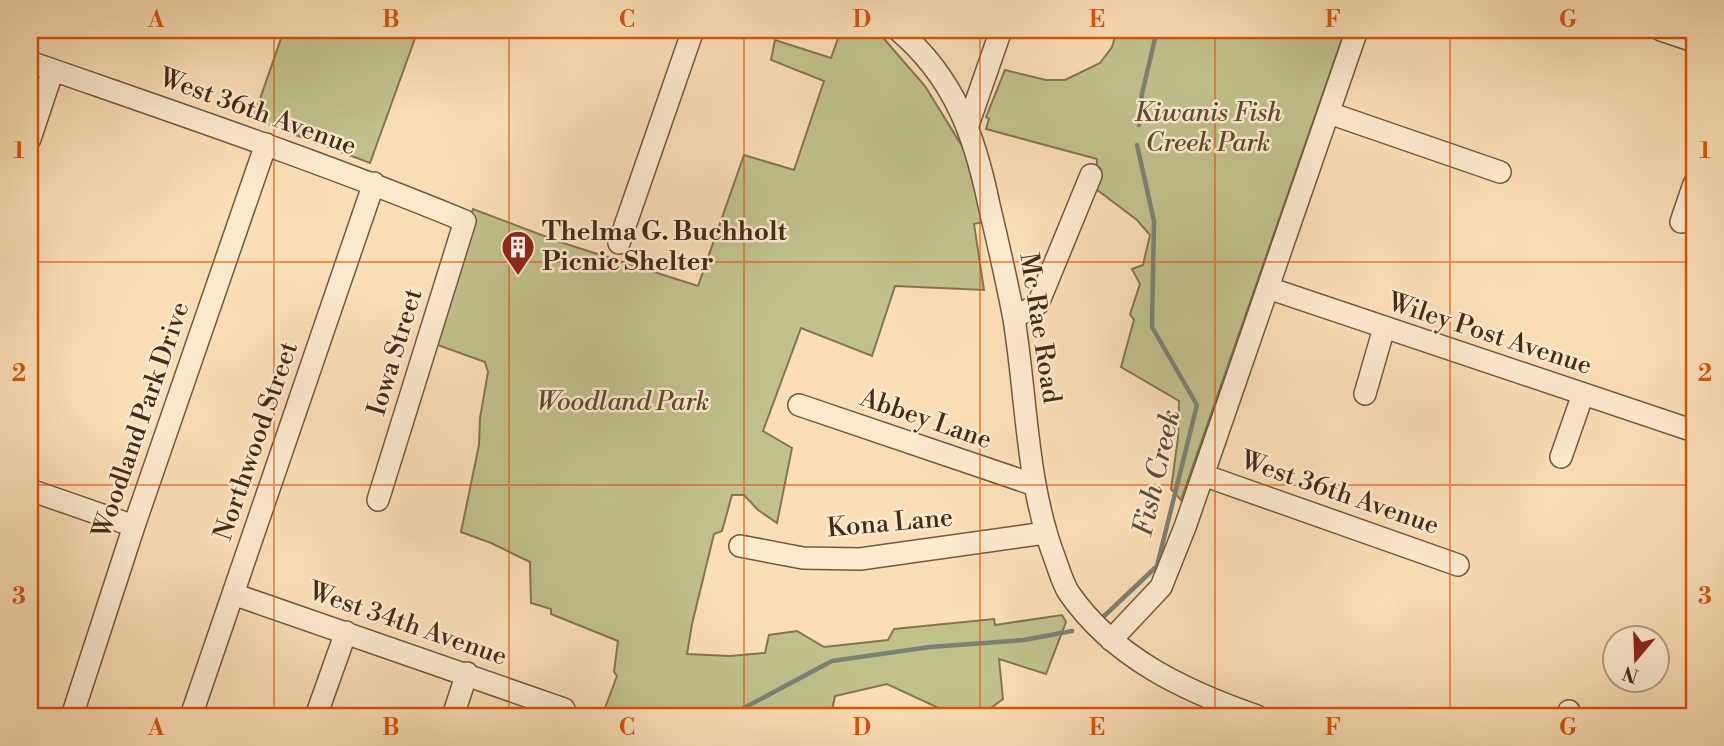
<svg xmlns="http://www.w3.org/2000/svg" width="1724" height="746" font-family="'Libre Bodoni',serif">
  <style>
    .green { fill: #c1c18c; stroke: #847651; stroke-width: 2 }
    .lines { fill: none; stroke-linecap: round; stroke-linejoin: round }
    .stream { stroke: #7c8175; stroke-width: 4.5 }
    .minor-casing { stroke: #74583e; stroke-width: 24 }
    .minor { stroke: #fceacf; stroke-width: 21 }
    .grid { fill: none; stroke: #d8540d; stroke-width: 2; stroke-opacity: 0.55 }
    .labels { text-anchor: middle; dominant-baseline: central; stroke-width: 5; stroke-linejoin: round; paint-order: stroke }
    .street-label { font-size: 26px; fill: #472b16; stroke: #fceacf }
    .park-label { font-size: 26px; font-style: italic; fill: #5f492e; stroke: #fceacf }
    .poi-label { font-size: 26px; font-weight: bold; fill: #472b16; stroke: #fceacf; text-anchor: start }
    .water-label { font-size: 28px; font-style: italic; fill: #5d4f3e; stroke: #fceacf }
    .neatline { fill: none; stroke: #d8540d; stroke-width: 2.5 }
    .grid-label { font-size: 23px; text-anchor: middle; font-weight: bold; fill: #d8540d }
  </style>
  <rect width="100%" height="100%" fill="#fbdeb5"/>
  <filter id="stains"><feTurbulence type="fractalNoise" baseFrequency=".00286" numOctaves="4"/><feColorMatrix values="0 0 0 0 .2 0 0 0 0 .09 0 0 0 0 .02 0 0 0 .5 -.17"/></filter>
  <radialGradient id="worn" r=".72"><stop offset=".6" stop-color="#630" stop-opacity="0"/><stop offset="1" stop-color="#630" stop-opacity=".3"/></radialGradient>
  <!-- green -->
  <path class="green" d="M284 30H418L370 163 253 119Z
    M841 30H876L879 33 925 86 965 151 983 222 974 224 984 290 895 286 872 356 801 328 763 431 792 448 777 523 758 510 744 495H732L722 531 714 534 692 624 687 654 730 656 765 653 769 635 797 631 824 647 888 640 894 629 994 619 995 625 1062 615 1066 622 1046 674 999 659 1003 699 984 713 945 711 887 684 835 696 831 716H602L617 676 614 672 618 641 551 614V609L531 603 530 562 491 543 461 532 479 445 480 418 488 372 485 362 432 343 473 209 560 242 698 286 744 155 794 170 824 81 771 60 775 40 831 58Z
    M1117 30H1345L1181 500 1171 489 1178 438 1179 401 1121 367 1134 320 1130 314 1140 284 1132 269 1143 265 1150 235 1137 220 1096 189 1097 159 986 129 989 119 986 117 1005 70 1046 80H1065L1100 63 1112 47Z"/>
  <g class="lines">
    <!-- stream -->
    <path class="stream" d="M1139 125 1142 94 1157 30
      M1101 619 1157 566 1197 405 1152 327 1154 221 1137 145
      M729 716 832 661 930 647 1024 640 1072 631"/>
    <defs>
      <path id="minor" d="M898 30C954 77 975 136 989 205 998 243 1007 281 1014 319 1027 399 1026 483 1055 559 1059 570 1063 584 1069 593 1114 658 1185 691 1257 716
        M1661 30 1694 41
        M30 62C176 113 322 162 465 221L378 500
        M1329 113 1500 172
        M968 125 1001 30
        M30 139 53 70
        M1681 222 1694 184
        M619 243 693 30
        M1268 288 1694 431
        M1014 318 1038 304 1091 175
        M1365 394 1384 328
        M799 405 1035 485
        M1561 457 1583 394
        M1203 475 1458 565
        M30 490 134 526
        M740 546 803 558 860 559 1045 533
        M233 594 564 709
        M1111 640 1161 587 1185 527 1357 30
        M72 716 134 526 266 144
        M191 716 374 183
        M316 716 346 632
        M453 716 467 673
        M1567 716 1569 711"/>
    </defs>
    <!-- minor casing -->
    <use href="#minor" class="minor-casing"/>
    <!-- minor -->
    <use href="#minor" class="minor"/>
  </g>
  <!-- grid -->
  <path class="grid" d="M274 30V716M509 30V716M744 30V716M980 30V716M1215 30V716M1450 30V716M30 262H1694M30 485H1694"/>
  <!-- icons -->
  <defs>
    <symbol id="building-pin" viewBox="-11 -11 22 30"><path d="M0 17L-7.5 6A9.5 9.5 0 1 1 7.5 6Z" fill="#8f2418" stroke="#fceacf"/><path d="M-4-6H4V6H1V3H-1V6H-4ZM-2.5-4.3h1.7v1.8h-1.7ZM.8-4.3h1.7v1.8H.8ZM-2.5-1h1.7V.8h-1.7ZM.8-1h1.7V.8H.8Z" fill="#fff"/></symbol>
  </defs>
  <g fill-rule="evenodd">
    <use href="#building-pin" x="499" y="228" width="38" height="52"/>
  </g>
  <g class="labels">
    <!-- street labels -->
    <g class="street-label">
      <text transform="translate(258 112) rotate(20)">West 36th Avenue</text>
      <text transform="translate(1040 328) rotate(81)">Mc Rae Road</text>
      <text transform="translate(1490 334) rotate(18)">Wiley Post Avenue</text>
      <text transform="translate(395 352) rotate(-73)">Iowa Street</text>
      <text transform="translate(926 419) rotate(19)">Abbey Lane</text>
      <text transform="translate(141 420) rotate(-71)">Woodland Park Drive</text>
      <text transform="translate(256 441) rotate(-71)">Northwood Street</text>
      <text transform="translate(1340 493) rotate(19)">West 36th Avenue</text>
      <text transform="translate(890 523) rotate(-5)">Kona Lane</text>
      <text transform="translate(408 624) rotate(19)">West 34th Avenue</text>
    </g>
    <!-- park labels -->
    <g class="park-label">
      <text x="1208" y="113">Kiwanis Fish<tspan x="1208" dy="30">Creek Park</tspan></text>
      <text x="623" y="402">Woodland Park</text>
    </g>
    <!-- poi labels -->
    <g class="poi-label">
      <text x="542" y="232">Thelma G. Buchholt<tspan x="542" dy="30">Picnic Shelter</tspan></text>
    </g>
    <!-- water labels -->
    <g class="water-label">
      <text transform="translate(1157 473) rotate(-77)">Fish Creek</text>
    </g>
  </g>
  <!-- margin -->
  <rect width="1724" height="746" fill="none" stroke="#fbdeb5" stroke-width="77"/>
  <!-- north arrow -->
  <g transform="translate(1636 659) rotate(199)"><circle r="33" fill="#fceacf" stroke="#b49e85" stroke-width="2"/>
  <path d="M0-5L12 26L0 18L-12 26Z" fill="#8f2418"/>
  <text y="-10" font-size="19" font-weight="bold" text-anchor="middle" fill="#472b16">N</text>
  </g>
  <rect x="38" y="38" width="1648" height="670" class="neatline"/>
  <g class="grid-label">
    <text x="156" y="27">A</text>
    <text x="391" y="27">B</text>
    <text x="627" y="27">C</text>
    <text x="862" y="27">D</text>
    <text x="1097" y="27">E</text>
    <text x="1333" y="27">F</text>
    <text x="1568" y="27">G</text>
    <text x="19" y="158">1</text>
    <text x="1705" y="158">1</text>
    <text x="19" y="381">2</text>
    <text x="1705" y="381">2</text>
    <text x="19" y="604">3</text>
    <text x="1705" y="604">3</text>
    <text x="156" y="735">A</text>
    <text x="391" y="735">B</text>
    <text x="627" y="735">C</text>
    <text x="862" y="735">D</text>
    <text x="1097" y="735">E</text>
    <text x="1333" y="735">F</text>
    <text x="1568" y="735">G</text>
  </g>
  <rect width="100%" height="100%" filter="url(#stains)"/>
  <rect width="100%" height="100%" fill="url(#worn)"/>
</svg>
